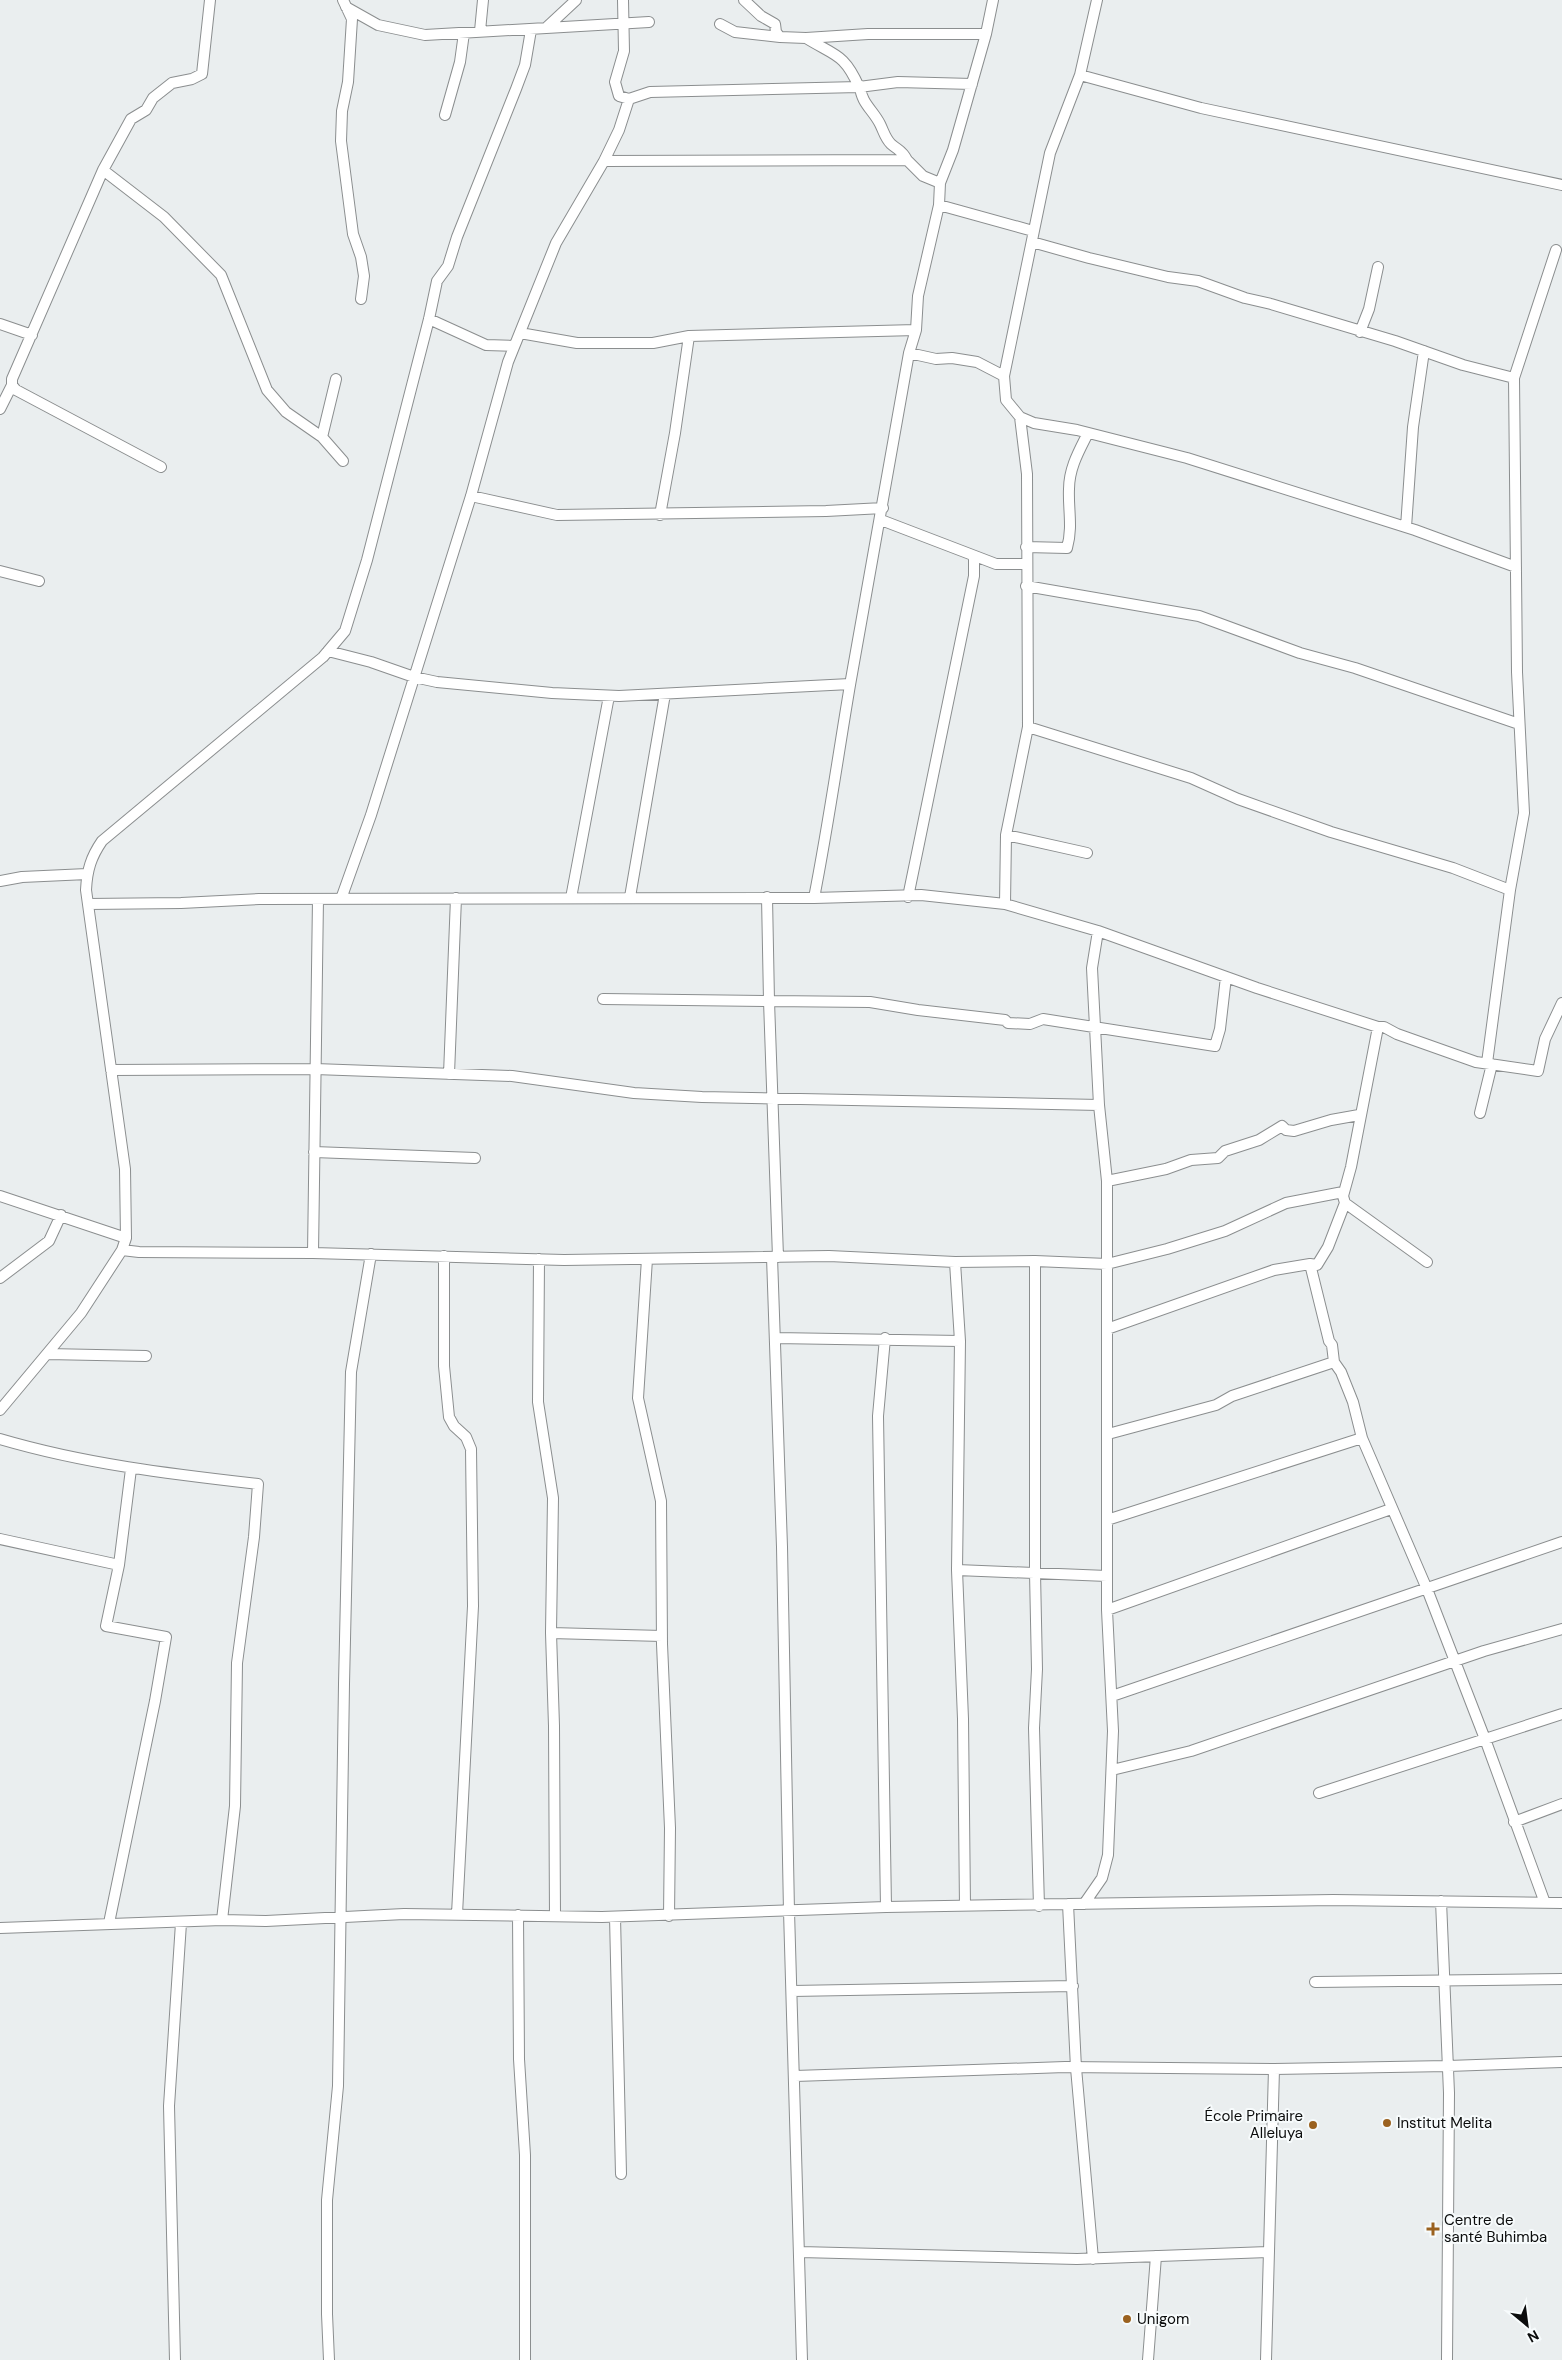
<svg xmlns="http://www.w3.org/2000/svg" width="1562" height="2360" font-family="'DM Sans',sans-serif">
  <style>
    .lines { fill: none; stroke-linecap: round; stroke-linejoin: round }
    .street-casing { stroke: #8b8e8f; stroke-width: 12 }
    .street { stroke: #fff; stroke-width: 10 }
    .poi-dot { fill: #9b6220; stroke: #f7fbfc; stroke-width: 2 }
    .labels { text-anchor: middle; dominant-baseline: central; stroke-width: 4; stroke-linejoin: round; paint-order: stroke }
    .poi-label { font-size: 15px; fill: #0b0c0c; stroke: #f7fbfc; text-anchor: start }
  </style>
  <rect width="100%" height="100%" fill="#eaeeef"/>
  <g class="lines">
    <defs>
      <path id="street" d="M343 0 352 19 348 82 342 111 341 141 353 234 361 257 364 276 361 299
        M623 0 624 51 615 82 619 96 629 99 650 92 859 87 898 82 972 84
        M744 0 761 16 775 24 776 32 780 37 806 38 868 34H986
        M1097 0 1080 75 1050 153 1004 376 1006 400 1020 417 1034 423 1077 430 1187 458 1415 530 1516 567
        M346 7 378 25 425 35 649 22
        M720 24 735 32 780 37
        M546 28 576 0
        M480 31 483 0
        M806 38C835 56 844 53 859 87
        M1080 75 1201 108 1562 185
        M860 86C861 103 873 110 880 124 884 132 885 138 891 144 899 151 902 150 907 160
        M445 115 460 62 464 33
        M604 161 619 130 629 99
        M103 170 164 217 221 275 267 390 286 412 322 437 343 461
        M939 205 1033 231
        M1032 242 1089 258 1168 277 1198 281 1245 298 1271 304 1395 341 1463 365 1514 378
        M429 319 486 345 514 346
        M0 324 32 335
        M1360 332 1369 309 1378 267
        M520 333 577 343H653L689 336 916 330
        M909 353 936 359 952 358 977 362 1004 376
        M12 385 16 390 161 467
        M0 409 12 385V379L103 170 131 119 146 110 153 98 172 83 192 79 202 74 210 0
        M322 437 336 379
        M471 496 557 515 826 511 883 508
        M660 515 675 433 689 336
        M881 520 996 564H1026
        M1406 527 1413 427 1424 351
        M1026 547 1067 548C1073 527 1068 509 1069 489 1069 468 1079 451 1088 433
        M0 571 39 581
        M1026 586 1199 616 1300 653 1355 668 1519 724
        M328 651 371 662 414 677 437 682 552 693 619 696 850 684
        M1028 727 1191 778 1238 799 1331 832 1453 868 1510 890
        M1006 835 1087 853
        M0 881 22 877 87 874
        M630 897 665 694
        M767 897 769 1001 870 1002 918 1010 1005 1020 1008 1023 1030 1024 1043 1019 1215 1046 1220 1029 1226 977
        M908 897 974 576V556
        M571 898 609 696
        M814 898C828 827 838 756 850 685 869 574 890 464 909 353L916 330 918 296 939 205 940 183 953 150 986 34 993 0
        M341 899 371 815 408 697 471 496 508 362 556 243 604 161 907 160 923 176 940 183
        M88 904 181 903 259 899 814 898 921 895 1005 904 1098 931 1257 988 1378 1027H1384L1397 1034 1476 1062 1538 1071 1545 1039 1562 1003
        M1005 904 1006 835 1028 727 1027 474 1020 417
        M603 999 769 1001 778 1257
        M1487 1063 1510 890 1524 813 1517 672 1514 378 1556 250
        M111 1070 315 1069 512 1076 634 1093 702 1097 1099 1105
        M449 1074 456 898
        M1480 1113 1492 1064
        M314 1152 475 1158
        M1107 1181 1166 1169 1191 1160 1218 1158 1225 1151 1259 1140 1282 1126 1286 1130 1294 1131 1331 1120 1359 1115
        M0 1196 126 1238
        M1345 1203 1427 1262
        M122 1250 139 1252 313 1253 564 1260 829 1256 955 1262 1035 1261 1107 1264 1167 1249 1225 1231 1286 1203 1343 1192
        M313 1253 318 899
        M444 1256V1366L449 1417 454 1426 466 1437 471 1449 473 1606 457 1914
        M772 1257 782 1547 789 1911 802 2360
        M539 1259 538 1402 553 1498 551 1633 554 1726 555 1916
        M647 1259 638 1398 661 1501 662 1644 670 1828 669 1916
        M1035 1261V1573L1037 1669 1034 1728 1039 1906
        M955 1262 960 1341 957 1570 963 1719 965 1906
        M1310 1264 1329 1341 1332 1345 1334 1362 1341 1372 1353 1402 1362 1438 1427 1589 1485 1739 1545 1903
        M0 1278 49 1241 61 1215
        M1107 1329 1274 1270 1310 1264 1317 1265 1328 1247 1345 1203 1343 1196 1351 1167 1378 1027
        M775 1338 960 1341
        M885 1338 878 1416 886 1907
        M47 1354 146 1356
        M0 1410 81 1313 122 1250 126 1238 125 1169 86 890C87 870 91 857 102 841L323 657 345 631 367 560 429 319 437 281 448 266 457 237 516 89 525 65 531 30
        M1108 1434 1216 1405 1232 1396 1334 1362
        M0 1439C85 1464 170 1474 258 1484L254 1537 237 1663 235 1806 222 1920
        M1107 1520 1362 1438
        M0 1539 119 1565
        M957 1570 1107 1576
        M1107 1610 1391 1509
        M551 1633 662 1636
        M1112 1696 1562 1542
        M1112 1770 1191 1751 1484 1651 1562 1629
        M1319 1793 1562 1714
        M1514 1822 1562 1804
        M1441 1901 1449 2093 1447 2360
        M1068 1904 1076 2068 1093 2259
        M1084 1904 1102 1878 1108 1855 1113 1731 1107 1610V1181L1099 1105 1092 968 1098 931
        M518 1915 519 2059 525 2155V2360
        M615 1917 621 2174
        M109 1923 155 1701 166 1637 106 1626 119 1565 131 1469
        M0 1928 222 1920 266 1921 404 1914 602 1917 886 1907 1068 1904 1333 1900 1562 1903
        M1315 1982 1562 1979
        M792 1991 1073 1986
        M795 2076 1065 2067 1274 2069 1448 2066 1562 2062
        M800 2252 1077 2259 1268 2252
        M175 2360 169 2106 181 1923
        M329 2360 327 2314V2200L338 2086 344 1684 351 1372 371 1254
        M1148 2360 1156 2256
        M1266 2360 1274 2069"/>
    </defs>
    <!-- street casing -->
    <use href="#street" class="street-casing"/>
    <!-- street -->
    <use href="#street" class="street"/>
  </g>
  <!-- markers -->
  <g class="poi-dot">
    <circle cx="1387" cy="2123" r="5"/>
    <circle cx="1313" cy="2125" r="5"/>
    <path d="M1430.5 2221.5h5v5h5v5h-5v5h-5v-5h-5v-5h5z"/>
    <circle cx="1127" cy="2319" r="5"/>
  </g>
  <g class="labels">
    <!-- poi labels -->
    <g class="poi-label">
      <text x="1303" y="2116" text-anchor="end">École Primaire<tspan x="1303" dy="17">Alleluya</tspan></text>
      <text x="1397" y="2123">Institut Melita</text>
      <text x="1444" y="2220">Centre de<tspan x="1444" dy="17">santé Buhimba</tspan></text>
      <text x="1137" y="2319">Unigom</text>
    </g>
  </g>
  <!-- north arrow -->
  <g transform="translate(1527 2325) rotate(151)" stroke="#f7fbfc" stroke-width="4" paint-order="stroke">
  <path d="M0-4L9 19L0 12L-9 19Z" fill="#0b0c0c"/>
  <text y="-8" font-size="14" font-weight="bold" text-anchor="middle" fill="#0b0c0c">N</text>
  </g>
</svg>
